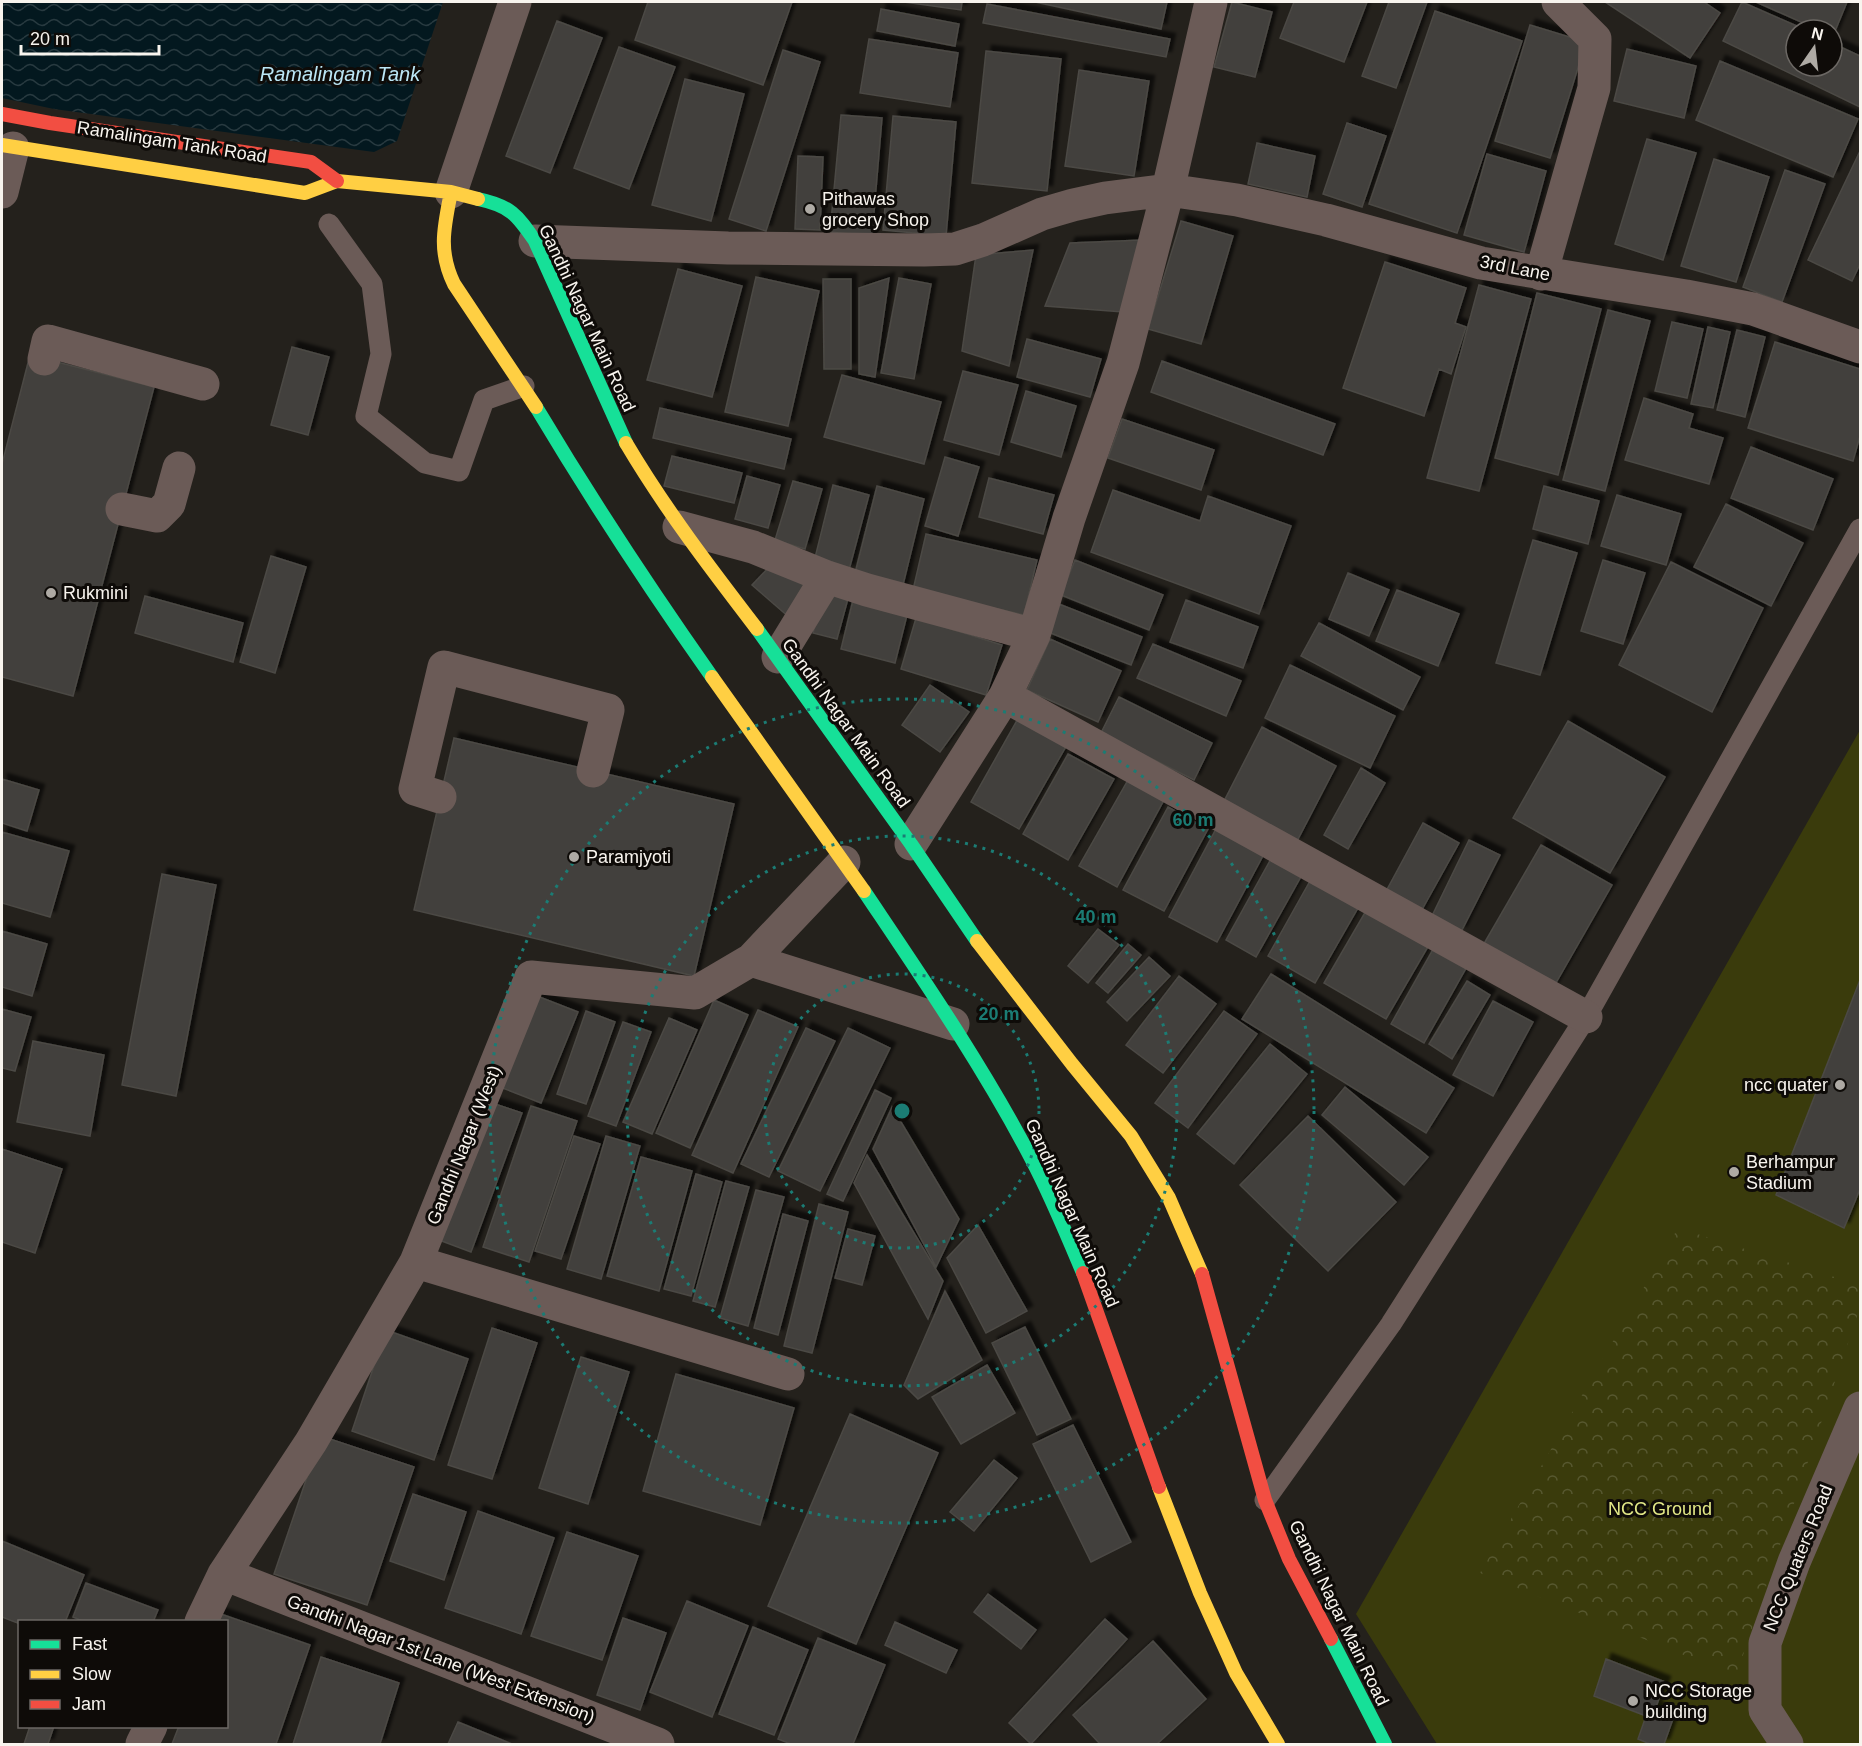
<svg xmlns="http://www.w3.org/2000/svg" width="1862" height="1746" font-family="Arial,sans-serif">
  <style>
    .grass { fill: #3a3b0c }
    .park { fill: url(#park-crowns) }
    .water { fill: url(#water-waves) }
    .building { fill: #43403c; stroke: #4b4945; stroke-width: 1.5; filter: url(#shadow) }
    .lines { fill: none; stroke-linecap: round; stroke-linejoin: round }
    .lane { stroke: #6b5b57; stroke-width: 21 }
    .street { stroke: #6b5b57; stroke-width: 33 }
    .fast { stroke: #16e098; stroke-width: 14 }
    .slow { stroke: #ffcf43; stroke-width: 14 }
    .jam { stroke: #f24e42; stroke-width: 14 }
    .ring { fill: none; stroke: #1b7c74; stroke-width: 3; stroke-dasharray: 3 6 }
    .poi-dot { fill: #aeaaa4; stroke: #0e0b08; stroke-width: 2 }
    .labels { text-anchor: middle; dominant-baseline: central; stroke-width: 6; stroke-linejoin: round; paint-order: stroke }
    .street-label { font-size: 18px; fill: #f8f4ee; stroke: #0e0b08 }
    .poi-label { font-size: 18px; fill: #f8f4ee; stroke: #0e0b08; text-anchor: start }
    .park-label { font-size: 18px; fill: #e3e987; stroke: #0e0b08 }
    .water-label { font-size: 20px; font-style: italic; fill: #bbe6f5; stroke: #0e0b08 }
    .centre { fill: #1b7c74; stroke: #0e0b08; stroke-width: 3 }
    .ring-label { font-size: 18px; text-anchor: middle; font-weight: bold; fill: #1b7c74; stroke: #0e0b08; stroke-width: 6; stroke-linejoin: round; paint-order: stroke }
  </style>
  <defs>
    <pattern id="park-crowns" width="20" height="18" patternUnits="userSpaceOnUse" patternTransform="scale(1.5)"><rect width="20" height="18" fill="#3a3b0c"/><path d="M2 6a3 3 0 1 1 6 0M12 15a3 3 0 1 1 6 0" fill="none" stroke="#575830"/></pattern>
    <pattern id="water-waves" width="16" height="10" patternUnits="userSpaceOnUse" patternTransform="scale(1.5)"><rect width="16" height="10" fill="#03181f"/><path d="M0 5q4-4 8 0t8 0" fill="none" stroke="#283a40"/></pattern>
    <filter id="shadow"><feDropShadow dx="5.5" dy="-5.5" stdDeviation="1.5" flood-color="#0009"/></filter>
  </defs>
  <rect width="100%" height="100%" fill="#24211c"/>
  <!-- grass -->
  <path class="grass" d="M1860 730V1744H1437L1356 1614Z"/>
  <!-- park -->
  <path class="park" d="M1678 1228 1860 1285V1307L1736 1676 1480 1573Z"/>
  <!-- water -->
  <path class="water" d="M2 2H443L397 141 374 152 54 109 2 98Z"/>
  <!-- building -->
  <path class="building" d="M648 2H792L763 85 635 40Z
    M904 2H962L961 10Z
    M1035 2H1167L1161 29Z
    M1232 2 1272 12 1255 77 1214 67Z
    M1294 2H1367L1344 62 1280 38Z
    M1389 2H1427L1396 88 1362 76Z
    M1605 2H1704L1720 13 1690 58Z
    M1742 2 1806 30H1796V66H1832V43L1860 56V107L1723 41Z
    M1756 2H1847L1833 36 1832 30H1819Z
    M987 4 1170 39 1166 57 983 23Z
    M881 9 959 24 955 46 877 31Z
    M1435 11 1522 41 1457 233 1369 204Z
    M557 21 602 38 550 173 506 156Z
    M1530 25 1586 42 1550 158 1495 141Z
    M869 39 958 53 950 107 860 93Z
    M619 47 675 67 629 189 574 168Z
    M1627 49 1696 66 1684 118 1614 101Z
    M783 50 820 62 766 231 729 219Z
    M986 51 1061 59 1047 191 972 183Z
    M1720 61 1858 119 1833 177 1696 120Z
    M1079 70 1149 81 1134 176 1065 166Z
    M685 79 744 94 711 221 652 205Z
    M841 115 882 118 872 236 830 232Z
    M893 116 956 122 946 236 883 230Z
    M1347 123 1386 136 1362 207 1323 194Z
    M1647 139 1696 153 1663 260 1615 244Z
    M1257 143 1315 156 1307 197 1248 184Z
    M1860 151V264L1852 281 1808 260Z
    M1487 154 1546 171 1524 252 1464 235Z
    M798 156 823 157 820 230 795 229Z
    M1714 159 1769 177 1736 282 1681 266Z
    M1785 170 1825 184 1782 302 1743 287Z
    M1181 221 1233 236 1201 344 1148 329Z
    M1143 240 1123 312 1045 306 1070 243Z
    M1033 250 1009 366 962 351 976 255Z
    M1385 262 1466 288 1455 323 1466 327 1451 374 1439 369 1424 416 1343 388Z
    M678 269 742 286 712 397 647 380Z
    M756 277 819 291 788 426 725 412Z
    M889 278 875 377 859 374V288Z
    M899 278 931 284 914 379 881 373Z
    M823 279H851V369H824Z
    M1479 285 1531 299 1479 491 1427 478Z
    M1537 293 1601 309 1558 475 1495 458Z
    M1608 310 1650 321 1605 491 1563 480Z
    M1672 322 1703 329 1687 398 1655 391Z
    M1708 327 1730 332 1713 408 1691 404Z
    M1737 330 1765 337 1745 417 1717 410Z
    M1027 339 1101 359 1090 397 1017 377Z
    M1775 342 1860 369V436L1853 461 1748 428Z
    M292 347 329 357 308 435 271 425Z
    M30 355 154 387 73 696 2 677V464Z
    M1162 361 1335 424 1323 455 1151 392Z
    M963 371 1018 385 999 455 944 440Z
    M842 375 941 402 924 464 824 437Z
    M1026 391 1076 406 1061 457 1011 442Z
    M1644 398 1693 414 1689 428 1723 438 1709 484 1625 460Z
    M660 408 791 439 784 469 653 438Z
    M1122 419 1214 450 1201 490 1108 458Z
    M1751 447 1833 479 1813 530 1731 498Z
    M672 456 742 473 734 503 664 486Z
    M945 457 979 467 958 536 925 526Z
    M747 476 780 485 768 528 735 519Z
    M989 478 1054 495 1043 534 979 517Z
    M793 481 822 489 805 549 775 540Z
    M833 485 869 495 849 570 814 562Z
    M877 486 924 499 901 593 853 581Z
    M1544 486 1599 501 1588 544 1533 529Z
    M1113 490 1200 521 1208 496 1291 526 1259 614 1091 552Z
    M1617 495 1681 514 1666 565 1601 546Z
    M1726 504 1803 543 1771 606 1694 567Z
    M926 534 1037 560 1024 615 913 590Z
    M1533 540 1577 553 1540 675 1496 663Z
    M271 556 306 567 275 673 240 662Z
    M1075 560 1163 595 1149 630 1061 595Z
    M1603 560 1645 573 1623 644 1581 631Z
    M775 561 813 593 790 618 752 585Z
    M1671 562 1763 608 1712 712 1619 665Z
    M1348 573 1389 590 1369 636 1329 619Z
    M824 589 849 595 837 639 813 633Z
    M1397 590 1459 614 1438 666 1376 641Z
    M145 596 243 623 233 662 135 633Z
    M853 600 907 615 895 663 841 649Z
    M1186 600 1258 627 1243 668 1170 642Z
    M1059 604 1142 637 1131 665 1048 632Z
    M916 618 1002 645 986 695 901 669Z
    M1319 623 1420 677 1403 710 1301 656Z
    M1050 639 1121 671 1098 722 1027 690Z
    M1153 644 1241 681 1226 716 1137 678Z
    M1290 665 1395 716 1370 768 1265 718Z
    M930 685 969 712 940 752 902 725Z
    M1119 697 1212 743 1194 780 1101 733Z
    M1020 715 1068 743 1019 829 971 802Z
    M1568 721 1665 777 1610 873 1513 818Z
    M1262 727 1336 766 1296 843 1222 805Z
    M454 738 734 804 694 976 414 910Z
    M1068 754 1114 779 1068 860 1023 834Z
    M1361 768 1385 783 1348 849 1324 835Z
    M2 779 39 790 27 831 2 823Z
    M1128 780 1164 800 1117 887 1079 866Z
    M1168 807 1208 829 1164 911 1123 890Z
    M1423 823 1459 843 1419 915 1384 895Z
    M1217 827 1265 852 1217 942 1169 917Z
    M2 832 69 851 50 917 2 903Z
    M1469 840 1500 855 1461 932 1431 918Z
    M1541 845 1612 885 1553 988 1482 947Z
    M1272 857 1303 873 1256 957 1226 940Z
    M162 874 216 885 176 1096 122 1085Z
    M1310 881 1358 908 1315 983 1268 956Z
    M1367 909 1429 945 1386 1019 1324 983Z
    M1098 929 1119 945 1088 983 1068 966Z
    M2 931 47 944 32 996 2 987Z
    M1128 944 1141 955 1108 993 1096 983Z
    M1436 944 1469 963 1424 1043 1391 1024Z
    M1149 957 1170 976 1127 1021 1107 1002Z
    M1271 974 1454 1088 1426 1133 1242 1019Z
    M1179 976 1216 1004 1163 1073 1126 1045Z
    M1860 980V1189L1844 1228 1776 1195Z
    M1467 981 1490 995 1452 1059 1429 1044Z
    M537 996 578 1012 541 1103 500 1087Z
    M714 1000 748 1015 690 1148 656 1133Z
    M1493 1001 1533 1022 1493 1096 1453 1075Z
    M2 1009 31 1017 15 1071 2 1068Z
    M758 1010 798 1027 733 1173 692 1155Z
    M586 1011 615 1022 586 1104 557 1094Z
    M1224 1011 1257 1034 1188 1128 1155 1103Z
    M669 1018 697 1030 652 1134 623 1122Z
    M623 1022 651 1032 616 1126 588 1116Z
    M806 1028 835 1041 769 1177 741 1164Z
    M848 1028 890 1048 820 1191 778 1171Z
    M33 1041 104 1055 90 1136 17 1122Z
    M1270 1044 1307 1074 1234 1164 1197 1134Z
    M1345 1087 1428 1157 1404 1185 1322 1115Z
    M875 1090 891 1098 843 1201 827 1194Z
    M489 1102 522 1113 471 1252 439 1240Z
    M531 1106 577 1121 529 1262 483 1247Z
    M892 1107 959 1219 936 1267 873 1149Z
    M1308 1116 1396 1202 1328 1271 1240 1185Z
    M574 1136 600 1144 561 1259 535 1251Z
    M606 1136 640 1146 601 1279 567 1269Z
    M2 1149 62 1169 35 1253 2 1242Z
    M867 1155 943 1281 928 1319 854 1183Z
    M641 1157 692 1171 659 1291 607 1276Z
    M696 1174 722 1182 691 1296 664 1289Z
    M726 1181 749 1187 715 1307 693 1301Z
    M756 1190 784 1197 748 1326 720 1318Z
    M819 1204 848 1212 812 1353 784 1346Z
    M783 1214 808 1221 778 1335 754 1328Z
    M978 1225 1027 1311 986 1333 947 1258Z
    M848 1229 875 1236 862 1285 835 1278Z
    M945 1291 982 1360 918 1399 904 1385Z
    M1025 1327 1071 1419 1037 1435 992 1343Z
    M492 1328 537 1343 492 1479 448 1465Z
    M386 1330 468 1359 434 1460 352 1431Z
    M581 1357 629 1372 588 1504 539 1488Z
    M987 1365 1015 1413 961 1444 932 1397Z
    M676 1374 794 1408 760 1525 643 1491Z
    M850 1414 938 1453 856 1644 768 1606Z
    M1073 1425 1131 1542 1091 1562 1033 1444Z
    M321 1436 414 1467 367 1605 274 1574Z
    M994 1460 1017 1478 974 1531 950 1512Z
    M413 1494 466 1512 444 1580 390 1561Z
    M478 1511 554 1538 521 1634 445 1608Z
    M567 1532 638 1556 602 1660 531 1636Z
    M2 1541 84 1575 65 1622H20V1624L2 1617Z
    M86 1583 158 1610 153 1622H85L73 1617Z
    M988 1594 1036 1630 1021 1649 974 1612Z
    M687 1601 748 1626 712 1717 650 1692Z
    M218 1613 310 1645 276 1744H172L179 1726H226V1622H215Z
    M623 1618 666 1633 640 1710 597 1695Z
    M1105 1619 1127 1639 1031 1744 1009 1723Z
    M895 1622 957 1650 946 1673 885 1645Z
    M753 1627 808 1650 774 1735 719 1714Z
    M818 1638 885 1665 853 1744H791L778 1739Z
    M1153 1641 1206 1699 1157 1744H1100L1073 1715Z
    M321 1657 399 1683 380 1744H293Z
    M1606 1659 1665 1682 1656 1707 1674 1716 1664 1744H1650L1638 1739 1646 1716 1594 1696Z
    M458 1722 512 1744H448Z
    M30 1726H54L48 1744H24Z"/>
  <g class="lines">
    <!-- lane -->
    <path class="lane" d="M329 224 372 284 381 354 366 416 425 463 459 471 484 400 524 386
      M1265 1500 1391 1324 1586 1017 1860 529"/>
    <!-- street -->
    <path class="street" d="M2 192 13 148
      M451 192 515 2
      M535 241 728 248 924 250 955 249 983 240 1042 214 1073 205 1105 198 1168 190 1237 200 1326 220 1481 263 1686 296 1753 309 1860 347
      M1541 274 1594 88 1595 39 1558 2
      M44 359 48 341 203 384
      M122 509 157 516 169 504 179 468
      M679 527 753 547 827 577 867 590 1034 635
      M778 657 827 577
      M1005 696 1586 1017
      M440 797 415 789 444 667 608 710 593 771
      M911 844 1005 696 1034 635 1069 518 1123 363 1168 190 1211 2
      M751 960 953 1024
      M416 1262 788 1374
      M224 1574 658 1744
      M201 1622 224 1574 311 1442 416 1262 531 977 695 993 751 960 844 862
      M142 1744 151 1726
      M1787 1744 1765 1710V1643L1794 1562 1860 1408"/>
    <!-- fast -->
    <path class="fast" d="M478 199C511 206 517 215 535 241L626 443
      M536 407C591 499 650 589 712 677
      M757 629 911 844 977 941
      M864 891C923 979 983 1066 1032 1160 1051 1196 1067 1235 1083 1273
      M1331 1639 1385 1744"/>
    <!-- slow -->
    <path class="slow" d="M2 145 305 193 337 181 451 192 478 199
      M451 192C444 227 438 251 454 284L536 407
      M626 443C665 509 711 569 757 629
      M712 677 864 891
      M977 941 1072 1064 1131 1136 1169 1198 1202 1274
      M1159 1487 1200 1593 1236 1673 1278 1744"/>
    <!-- jam -->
    <path class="jam" d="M2 114 50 123 311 162 337 181
      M1083 1273 1159 1487
      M1202 1274 1265 1500 1289 1559 1331 1639"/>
  </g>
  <!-- distance rings -->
  <g class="ring">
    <circle cx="902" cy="1111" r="137"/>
    <circle cx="902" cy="1111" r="275"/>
    <circle cx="902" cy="1111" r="412"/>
  </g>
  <!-- markers -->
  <g class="poi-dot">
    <circle cx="810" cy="209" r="6"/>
    <circle cx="51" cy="593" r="6"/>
    <circle cx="574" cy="857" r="6"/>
    <circle cx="1840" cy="1085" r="6"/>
    <circle cx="1734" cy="1172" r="6"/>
    <circle cx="1633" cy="1701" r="6"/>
  </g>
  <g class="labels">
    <!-- street labels -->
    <g class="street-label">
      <text transform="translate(172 142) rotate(9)">Ramalingam Tank Road</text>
      <text transform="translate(1515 268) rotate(11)">3rd Lane</text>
      <text transform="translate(587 318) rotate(65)">Gandhi Nagar Main Road</text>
      <text transform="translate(846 723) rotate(54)">Gandhi Nagar Main Road</text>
      <text transform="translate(464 1145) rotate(-68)">Gandhi Nagar (West)</text>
      <text transform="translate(1072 1213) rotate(66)">Gandhi Nagar Main Road</text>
      <text transform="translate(1798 1558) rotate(-68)">NCC Quaters Road</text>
      <text transform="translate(1339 1613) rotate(64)">Gandhi Nagar Main Road</text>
      <text transform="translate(441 1659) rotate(21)">Gandhi Nagar 1st Lane (West Extension)</text>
    </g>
    <!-- poi labels -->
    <g class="poi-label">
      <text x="822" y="199">Pithawas<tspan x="822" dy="21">grocery Shop</tspan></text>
      <text x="63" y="593">Rukmini</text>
      <text x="586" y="857">Paramjyoti</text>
      <text x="1828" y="1085" text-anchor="end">ncc quater</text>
      <text x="1746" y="1162">Berhampur<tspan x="1746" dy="21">Stadium</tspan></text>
      <text x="1645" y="1691">NCC Storage<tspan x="1645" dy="21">building</tspan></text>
    </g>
    <!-- park labels -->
    <g class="park-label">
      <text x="1660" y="1509">NCC Ground</text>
    </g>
    <!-- water labels -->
    <g class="water-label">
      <text x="340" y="74">Ramalingam Tank</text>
    </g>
  </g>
  <circle cx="902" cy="1111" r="9" class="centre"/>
  <g class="ring-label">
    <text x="1193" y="826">60 m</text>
    <text x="1096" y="923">40 m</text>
    <text x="999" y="1020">20 m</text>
  </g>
  <!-- border -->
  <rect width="1862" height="1746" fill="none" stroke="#f8f4ee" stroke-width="6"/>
  <!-- legend -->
  <rect x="18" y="1620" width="210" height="108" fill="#0e0b08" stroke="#6c6864" stroke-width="1.5"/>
  <rect x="30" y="1640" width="30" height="9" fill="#16e098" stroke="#6c6864" stroke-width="1.5"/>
  <text x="72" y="1650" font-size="18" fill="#f8f4ee">Fast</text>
  <rect x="30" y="1670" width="30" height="9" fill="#ffcf43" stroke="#6c6864" stroke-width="1.5"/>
  <text x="72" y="1680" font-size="18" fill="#f8f4ee">Slow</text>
  <rect x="30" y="1700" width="30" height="9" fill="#f24e42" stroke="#6c6864" stroke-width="1.5"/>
  <text x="72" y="1710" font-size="18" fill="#f8f4ee">Jam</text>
  <!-- north arrow -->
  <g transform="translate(1814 48) rotate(14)"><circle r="28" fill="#0e0b08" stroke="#6c6864" stroke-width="1.5"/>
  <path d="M0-4.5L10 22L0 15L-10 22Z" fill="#aeaaa4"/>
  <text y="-9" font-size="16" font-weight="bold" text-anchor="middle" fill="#f8f4ee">N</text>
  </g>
  <!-- scale -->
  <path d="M21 45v9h138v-9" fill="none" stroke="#f8f4ee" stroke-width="3"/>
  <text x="30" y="45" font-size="18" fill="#f8f4ee" stroke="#0e0b08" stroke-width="4.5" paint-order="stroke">20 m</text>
</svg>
